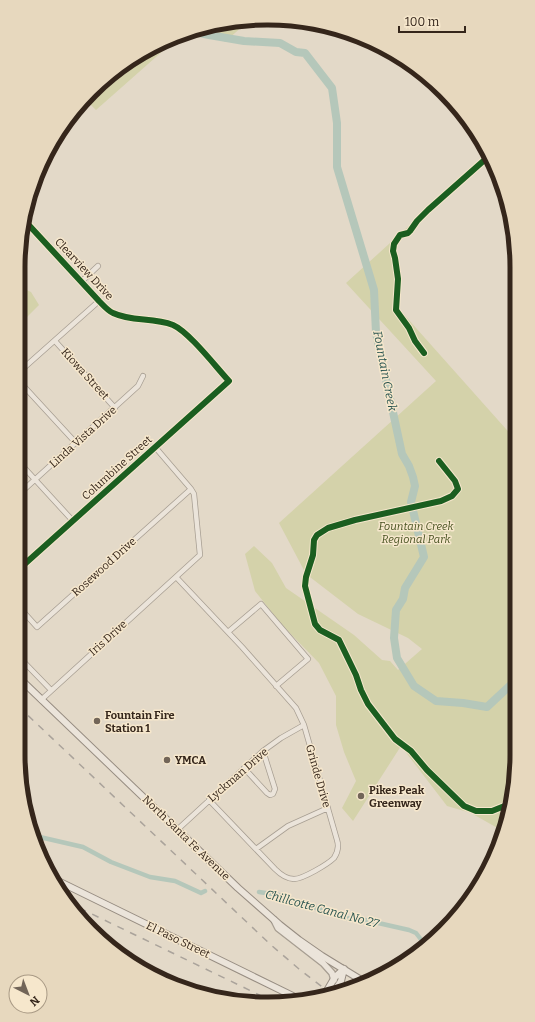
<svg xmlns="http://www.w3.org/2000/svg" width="535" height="1022" font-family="Bitter,serif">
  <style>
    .green { fill: #d4d2aa }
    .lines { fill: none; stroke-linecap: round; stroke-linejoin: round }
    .canal { stroke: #b5c7ba; stroke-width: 4.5 }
    .river { stroke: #b5c7ba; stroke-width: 8 }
    .minor-casing { stroke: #a79e92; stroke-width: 6 }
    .tertiary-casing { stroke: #a79e92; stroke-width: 8 }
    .secondary-casing { stroke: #978d82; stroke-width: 8 }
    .minor { stroke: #ebe4da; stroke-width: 4.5 }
    .tertiary { stroke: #ebe4da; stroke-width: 5.5 }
    .secondary { stroke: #ebe4da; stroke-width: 6 }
    .rail { stroke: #aaa39b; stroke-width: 1.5; stroke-dasharray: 7 7; stroke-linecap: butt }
    .cycleway-casing { stroke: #f6e7cc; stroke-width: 8 }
    .cycleway { stroke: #1b5e20; stroke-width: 6 }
    .poi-dot { fill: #726558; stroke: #f6e7cc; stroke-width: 1.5 }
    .labels { text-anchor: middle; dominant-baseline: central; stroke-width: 3; stroke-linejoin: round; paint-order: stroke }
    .street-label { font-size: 11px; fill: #35261b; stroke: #f6e7cc }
    .park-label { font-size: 11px; font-style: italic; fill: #485221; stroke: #f6e7cc }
    .poi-label { font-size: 11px; font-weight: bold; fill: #35261b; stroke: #f6e7cc; text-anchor: start }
    .water-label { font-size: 12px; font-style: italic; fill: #2a5550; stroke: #f6e7cc }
    .rim { fill: none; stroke: #35261b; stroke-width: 5 }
  </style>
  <rect width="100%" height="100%" fill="#e3d9c8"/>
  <!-- green -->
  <path class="green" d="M246 23 225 42 212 28Z
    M182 34 96 110 87 101 103 80Z
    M488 154 490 158 396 243 400 310 515 439 516 771 501 830 471 813 447 806 401 746 353 821 342 808 356 781 344 752 336 725V696L319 663 282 625 255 591 245 554 254 546 272 563 286 588 354 635 382 660 390 661 398 670 422 649 408 638 358 614 306 574 279 523 436 381 346 283Z
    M18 286 31 292 39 305 18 326Z"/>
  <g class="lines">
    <!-- canal -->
    <path class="canal" d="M31 835 83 847 111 862 150 877 175 881 201 893 205 891
      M259 892 279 895 294 901 350 919 365 920 409 930 416 933 426 946"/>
    <!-- river -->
    <path class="river" d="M190 31 209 35 244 41 280 43 296 52 305 53 332 88 337 123V167L374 290 376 333 402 454 409 466 413 477 415 486 411 502 424 557 405 588 403 599 396 610 394 638 397 658 414 686 436 701 463 703 487 707 516 680"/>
    <defs>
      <path id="minor" d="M81 282 98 266
        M55 341 115 408
        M18 373 99 301
        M18 380 76 443
        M18 461 73 521
        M18 495 138 386 143 376
        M18 570 229 381C216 367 189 332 173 325 153 317 132 322 113 313 108 311 103 305 99 301L26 222
        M176 577 242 647 296 708 304 725 337 840C339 846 338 852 334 858 328 864 303 879 294 879 287 879 280 874 275 869L209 800
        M18 606 37 627 191 489
        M228 632 261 604 308 659 276 686
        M18 656 51 690
        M41 700 200 555 194 494 191 489 155 447
        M244 768 267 793 270 795 273 794 275 789 263 751
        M177 830 263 751 281 738 304 725
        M256 849 288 826 328 808"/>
      <path id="tertiary" d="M274 920 278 928 323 963 332 973 334 980"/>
      <path id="secondary" d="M18 677 238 888 280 925 299 940 322 956 366 983
        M56 880 301 1000
        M334 992 341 981 344 969
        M325 994 335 977 344 969"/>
    </defs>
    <!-- minor casing -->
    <use href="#minor" class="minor-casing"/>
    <!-- tertiary casing -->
    <use href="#tertiary" class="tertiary-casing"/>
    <!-- secondary casing -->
    <use href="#secondary" class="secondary-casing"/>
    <!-- minor -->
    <use href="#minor" class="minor"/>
    <!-- tertiary -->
    <use href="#tertiary" class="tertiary"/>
    <!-- secondary -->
    <use href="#secondary" class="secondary"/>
    <!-- rail -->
    <path class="rail" d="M18 706 271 945 299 969 330 993
      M67 902 276 1003"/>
    <defs>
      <path id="cycleway" d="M424 353 415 341 409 328 396 310 398 279 395 258 393 251 394 244 400 235 408 233 410 231 417 221 428 210 489 156
        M439 461 455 481 458 489 452 496 441 501 355 520 328 528 317 535 314 540 313 555 306 577 305 586 315 624 320 630 339 640 356 675 361 690 368 704 395 739 411 751 427 770 464 806 476 811H492L507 805
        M18 570 229 381C216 367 189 332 173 325 153 317 132 322 113 313 108 311 103 305 99 301L26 222"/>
    </defs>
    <!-- cycleway casing -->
    <use href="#cycleway" class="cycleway-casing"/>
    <!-- cycleway -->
    <use href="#cycleway" class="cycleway"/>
  </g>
  <!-- markers -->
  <g class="poi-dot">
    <circle cx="97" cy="721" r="4"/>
    <circle cx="167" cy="760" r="4"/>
    <circle cx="361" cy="796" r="4"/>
  </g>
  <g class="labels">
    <!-- street labels -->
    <g class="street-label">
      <text transform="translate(84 269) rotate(47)">Clearview Drive</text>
      <text transform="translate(85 374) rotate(48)">Kiowa Street</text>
      <text transform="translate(83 437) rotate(-42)">Linda Vista Drive</text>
      <text transform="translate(117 468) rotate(-42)">Columbine Street</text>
      <text transform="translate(104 567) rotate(-42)">Rosewood Drive</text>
      <text transform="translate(108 638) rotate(-42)">Iris Drive</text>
      <text transform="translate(238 775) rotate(-41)">Lyckman Drive</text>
      <text transform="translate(318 776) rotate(74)">Grinde Drive</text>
      <text transform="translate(186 838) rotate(44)">North Santa Fe Avenue</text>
      <text transform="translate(178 940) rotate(26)">El Paso Street</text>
    </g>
    <!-- park labels -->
    <g class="park-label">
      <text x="416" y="526">Fountain Creek<tspan x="416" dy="13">Regional Park</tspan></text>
    </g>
    <!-- poi labels -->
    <g class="poi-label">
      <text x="105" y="715">Fountain Fire<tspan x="105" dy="13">Station 1</tspan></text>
      <text x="175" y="760">YMCA</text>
      <text x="369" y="790">Pikes Peak<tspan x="369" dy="13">Greenway</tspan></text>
    </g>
    <!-- water labels -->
    <g class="water-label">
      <text transform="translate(385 371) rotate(79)">Fountain Creek</text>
      <text transform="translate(322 909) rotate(15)">Chillcotte Canal No 27</text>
    </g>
  </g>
  <!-- crop -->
  <path d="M0 0H535V1022H0ZM267 25H268A242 242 0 0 1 510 267V755A242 242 0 0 1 268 997H267A242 242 0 0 1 25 755V267A242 242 0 0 1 267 25Z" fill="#e7d8be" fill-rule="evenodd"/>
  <path class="rim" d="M267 25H268A242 242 0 0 1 510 267V755A242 242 0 0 1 268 997H267A242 242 0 0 1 25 755V267A242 242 0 0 1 267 25Z"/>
  <!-- north arrow -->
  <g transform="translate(28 994) rotate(138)"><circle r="19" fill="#f6e7cc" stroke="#a99a85"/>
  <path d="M0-3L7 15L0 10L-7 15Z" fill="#726558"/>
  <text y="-6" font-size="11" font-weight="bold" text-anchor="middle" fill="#35261b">N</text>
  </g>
  <!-- scale -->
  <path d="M399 26v6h66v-6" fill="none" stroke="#35261b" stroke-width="2"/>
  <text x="405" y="26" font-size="12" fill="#35261b" stroke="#f6e7cc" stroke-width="3" paint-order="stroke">100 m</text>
</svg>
